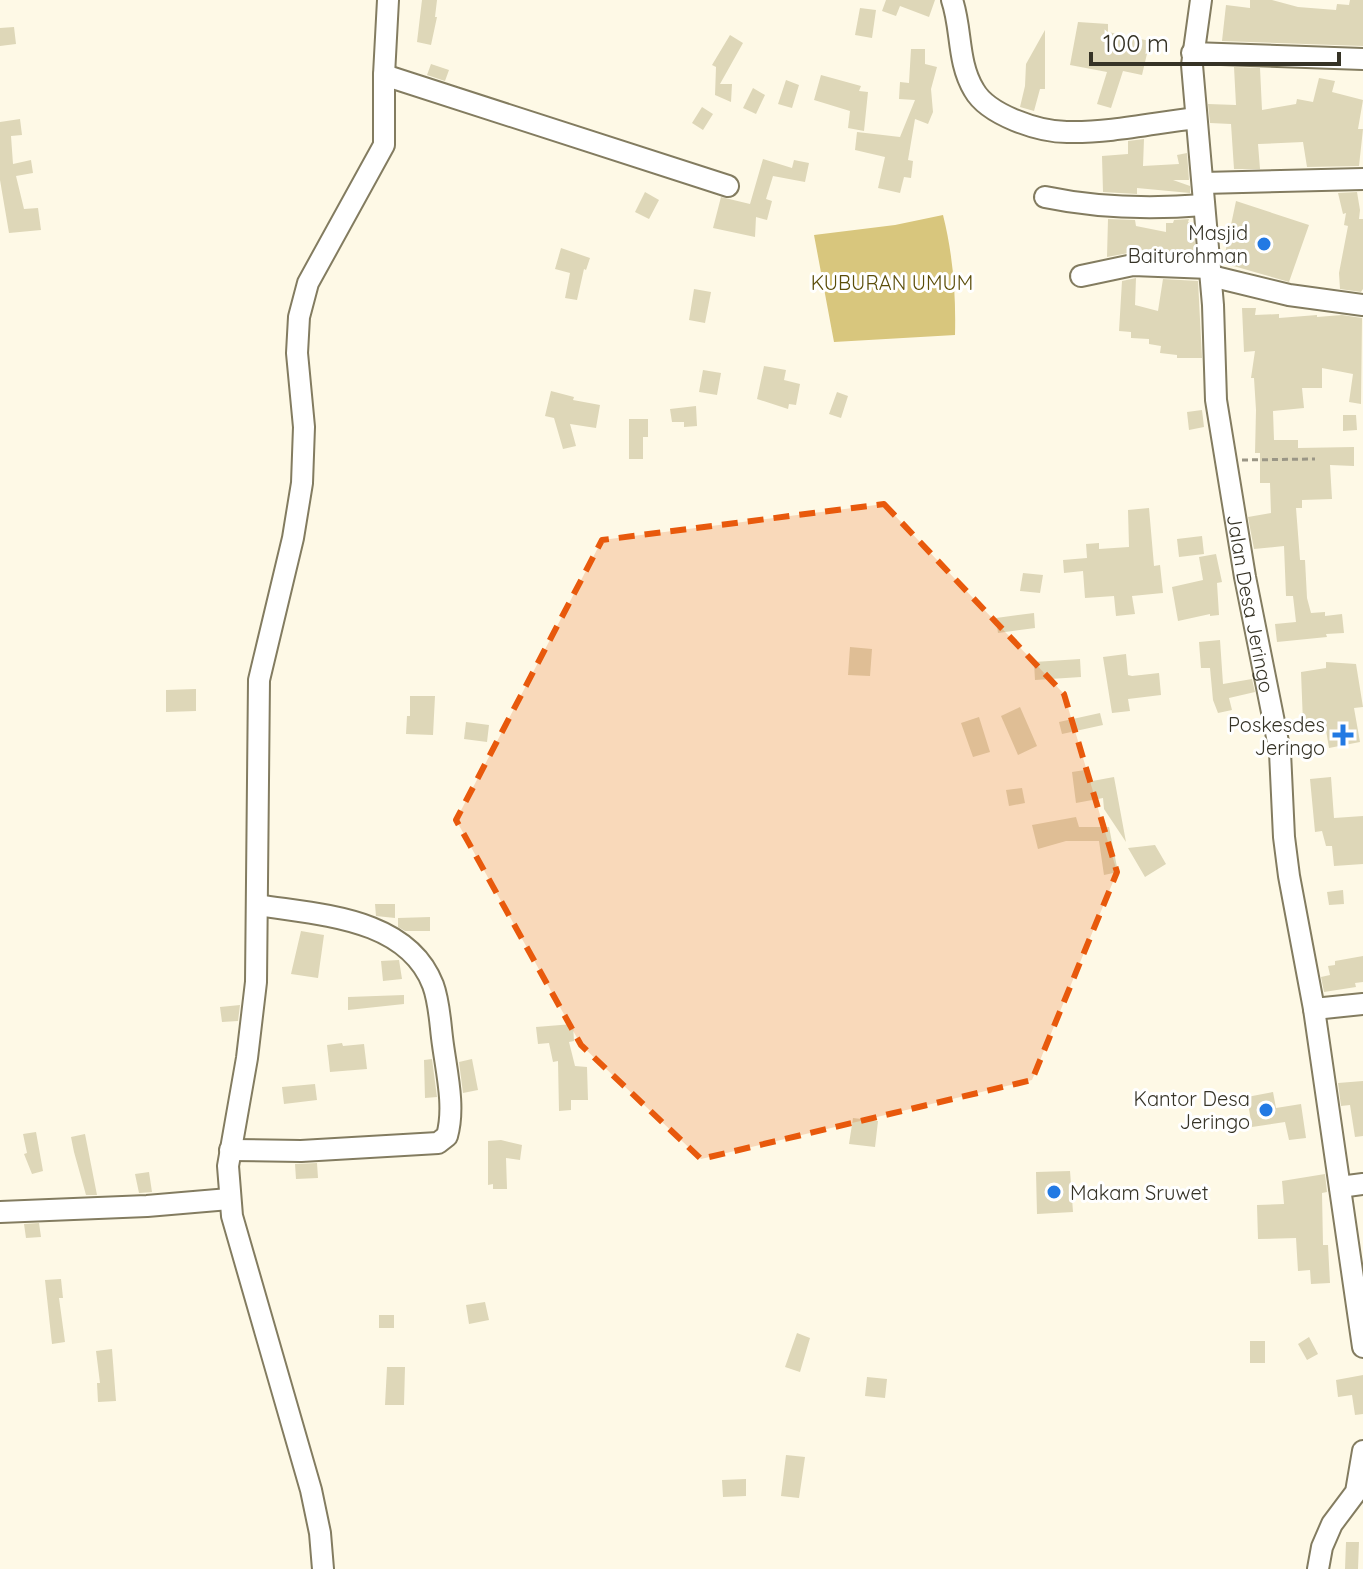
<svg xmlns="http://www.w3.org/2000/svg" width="1363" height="1569" font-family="Quicksand,sans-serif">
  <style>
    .green { fill: #d8c67d }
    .building { fill: #ded7b8 }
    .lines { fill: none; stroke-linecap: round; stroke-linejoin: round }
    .street-casing { stroke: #837c60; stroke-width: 24 }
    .path { stroke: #9a9686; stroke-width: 3; stroke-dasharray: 6 4; stroke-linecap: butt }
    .street { stroke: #fff; stroke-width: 20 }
    .marked { fill: #e8590c; fill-opacity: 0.2; stroke: #e8590c; stroke-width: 6; stroke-dasharray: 16 10; stroke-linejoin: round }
    .poi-dot { fill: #2279e3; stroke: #fff; stroke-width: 3 }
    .labels { text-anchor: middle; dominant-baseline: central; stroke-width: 6; stroke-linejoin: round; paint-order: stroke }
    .poi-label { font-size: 20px; fill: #363326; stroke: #fff; text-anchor: end }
    .park-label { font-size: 20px; fill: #5b4d09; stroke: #fff }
    .street-label { font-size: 20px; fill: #363326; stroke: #fff }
  </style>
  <rect width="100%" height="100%" fill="#fef9e6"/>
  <!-- green -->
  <path class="green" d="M943 215C953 255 956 294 955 335L834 342 814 235 895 225Z"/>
  <!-- building -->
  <path class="building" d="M422 0H437L435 17H437L431 45 417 42Z
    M886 0H935L929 17 900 6 896 16 882 11Z
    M1250 0H1272L1298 7 1336 10 1337 4 1349 5 1350 0H1363V46L1222 41 1226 5 1250 8Z
    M860 8 876 10 872 38 855 35Z
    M1078 22 1108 24V32L1150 41 1142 75 1123 71 1111 108 1097 104 1107 72 1070 65Z
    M14 27 16 44 0 46V28Z
    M1045 30V89H1040L1034 111 1020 107 1025 86 1026 64Z
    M730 35 743 43 720 84H732L731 102 715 95 716 67 712 65Z
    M911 49H925V64L937 67 931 89 933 112 928 124 915 119 908 160 913 161 911 178 904 177 900 193 878 188 885 157 855 150 857 132 900 137 915 100 899 99 900 82 909 83Z
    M431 64 449 70 445 81 427 75Z
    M1234 67 1260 68 1262 110 1296 104 1297 99 1313 102 1319 78 1335 81 1332 92 1363 100 1358 129H1363L1359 166 1307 167 1303 142 1258 144 1260 169H1234L1231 124 1210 123 1208 104 1236 105Z
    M821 75 861 86 859 91 868 92 864 131 848 128 850 111 814 100Z
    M786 80 799 85 792 108 778 104Z
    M753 88 765 95 756 114 743 108Z
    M702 107 713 114 703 130 692 123Z
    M20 119 22 135 11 136 13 164 31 160 33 173 16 176 24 209 38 208 41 230 9 233 0 180V122Z
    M1144 139 1143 166 1179 164 1177 155 1187 153 1189 180H1173L1190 186V193L1137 188V194L1103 192 1102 156 1128 154V141Z
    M763 159 792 168 794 160 809 163 805 182 773 176 766 199 772 201 767 220 756 217 755 237 713 228 721 197 750 204Z
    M645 192 659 200 649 219 635 212Z
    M1357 192 1360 210 1359 219H1363V289L1361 292 1340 289 1339 273 1348 226 1344 225 1346 213 1343 214 1338 193Z
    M1236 201 1309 225 1289 282 1223 263Z
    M1108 219 1135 220 1136 226 1166 232V223H1173L1174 220 1189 219 1188 222 1193 224 1196 254 1134 252 1107 257Z
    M561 248 590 258 586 270 584 269 577 300 565 298 570 273 555 269Z
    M1136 278 1135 305 1158 311 1163 279 1198 281 1202 358H1177V355L1160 353 1161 346 1149 344V339L1131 338V332L1119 331 1122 281Z
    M694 289 711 292 705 323 689 320Z
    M1242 308H1256L1255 315 1279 314V318L1317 315V317L1342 315 1362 318 1361 404 1349 402 1353 374 1322 368V388H1302L1304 408 1273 411 1274 440H1298V448L1354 447V466L1330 465 1332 499 1302 500V508H1296L1300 560H1305L1307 598 1311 613 1325 612V616L1342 614 1344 633 1326 634 1327 637 1277 642 1275 624 1296 622 1293 596H1286L1284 546 1254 549 1248 517 1271 513 1270 483H1260V453H1255L1256 410 1254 378H1251L1255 351 1244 352Z
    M764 366 786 370 784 380 800 384 796 405 789 404 788 409 757 399Z
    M703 370 721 373 717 395 699 392Z
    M551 391 574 397 573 400 600 405 596 428 570 424 576 446 563 449 554 418 545 416Z
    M837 392 848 396 841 418 829 414Z
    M696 406 697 426 684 427V422H672L670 409Z
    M1202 410 1204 427 1189 430 1187 412Z
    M1343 415H1356L1357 430 1343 431Z
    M629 419H648V437H643V459H629Z
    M1149 508 1154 566 1160 565 1163 593 1132 596 1135 614 1116 616 1114 596 1085 598 1083 571 1064 573 1063 560 1087 558 1086 544 1099 543V549L1129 547 1128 510Z
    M1202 536 1204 554 1179 557 1177 539Z
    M1216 554 1222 582 1217 583 1219 615 1210 616V614L1178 621 1172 587 1203 580 1199 557Z
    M1023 573 1043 575 1040 593 1020 591Z
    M1034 613 1035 628 998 633 996 618Z
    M1220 640 1223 684 1252 679 1255 692 1229 698 1232 710 1218 713 1213 700 1210 668H1201L1199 642Z
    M850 647 872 649 870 676 848 675Z
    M1126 654 1128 675 1132 676 1159 673 1161 695 1128 699 1130 711 1112 713 1103 657Z
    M1080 659 1081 677 1035 680 1034 662Z
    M1326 662 1356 664 1363 707 1354 708 1360 742 1329 748 1325 724 1306 731 1303 723 1301 672 1326 668Z
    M196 689V711L166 712V690Z
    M410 696H435L433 735 406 734 407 716H410Z
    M1020 707 1037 746 1018 755 1001 716Z
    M1100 713 1103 725 1062 734 1059 722Z
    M979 717 990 752 973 757 961 723Z
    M466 722 489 725 487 742 464 739Z
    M1085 770 1087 782 1114 777 1126 842 1104 809 1103 798 1076 803 1072 772Z
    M1331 777 1334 818 1363 816V864L1334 866 1332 846H1326L1322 831 1315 832 1310 779Z
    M1022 788 1025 803 1009 806 1006 790Z
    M1076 817 1079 827H1109L1118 872 1104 875 1099 841H1066L1038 849 1032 825Z
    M1155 845 1166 864 1145 877 1128 848Z
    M1343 890 1344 904 1329 905 1327 892Z
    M375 904H395V918L376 916Z
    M430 917V931H405L398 927V918Z
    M301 931 324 935 318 978 291 974Z
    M1363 956V982L1355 983 1356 987 1324 992 1321 977 1330 975 1328 966 1335 965V961Z
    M399 960 402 979 383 981 381 961Z
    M404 995V1004L348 1010V997Z
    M240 1005 238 1021 222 1022 220 1007Z
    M573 1024 574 1041 569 1042 575 1066 587 1067 588 1100H571V1110L559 1111 558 1061 553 1062 549 1043 538 1044 536 1027Z
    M342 1043 343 1046 364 1044 367 1069 330 1072 327 1045Z
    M432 1059 437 1097 425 1098 424 1060Z
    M472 1059 478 1090 463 1093 459 1062Z
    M1363 1081V1136L1355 1137 1350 1105 1341 1106 1338 1083Z
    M315 1084 317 1100 284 1104 282 1087Z
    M1273 1092 1276 1108 1301 1104 1306 1138 1289 1140 1285 1122 1252 1127 1247 1097Z
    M853 1118 878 1121 875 1147 849 1144Z
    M36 1132 43 1171 32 1174 24 1154 27 1153 23 1134Z
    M85 1134 97 1195H86L74 1152 71 1137Z
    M501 1140 522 1145 520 1160 506 1158 507 1189H493V1184L488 1185V1141Z
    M317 1163 318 1178 296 1179 295 1164Z
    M1070 1171 1073 1212 1037 1214 1036 1172Z
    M149 1172 152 1192 139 1193 135 1174Z
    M1325 1174 1327 1192 1322 1193 1323 1245H1328L1330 1283 1311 1284 1310 1270 1298 1271 1296 1238 1258 1239 1257 1205 1284 1204 1282 1181Z
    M39 1223 41 1237 26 1238 24 1224Z
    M61 1279 63 1298H59L65 1342 52 1344 45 1280Z
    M485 1302 489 1320 469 1324 466 1305Z
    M379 1315H394V1328H379Z
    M797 1333 810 1338 800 1372 785 1367Z
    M1309 1337 1318 1354 1307 1360 1298 1344Z
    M1250 1341H1265V1363H1250Z
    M112 1349 116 1401 98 1402 97 1383H100L96 1351Z
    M387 1367H405L404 1405H385Z
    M1363 1375V1414L1355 1415 1352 1395 1338 1397 1336 1380Z
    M867 1377 887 1379 885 1398 865 1396Z
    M786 1455 805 1457 799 1498 781 1496Z
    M746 1479V1496L723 1497 722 1480Z
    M1346 1542H1359L1358 1569H1345Z"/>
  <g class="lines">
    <defs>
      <g id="street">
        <path d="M952 0C962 29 957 62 974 90 988 115 1039 132 1067 132 1110 133 1154 123 1196 118"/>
        <path id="s1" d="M1201 0 1192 65 1213 305 1216 400 1245 577 1280 752 1284 837 1289 876 1314 1009 1363 1347"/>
        <path d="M1192 53 1363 59"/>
        <path d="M384 75 728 186"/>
        <path d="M1203 183 1363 179"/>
        <path d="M1045 197C1097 208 1152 209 1204 205"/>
        <path d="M1081 276 1133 265 1210 268"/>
        <path d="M1211 276 1289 295 1363 305"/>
        <path d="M1314 1009 1363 1004"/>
        <path d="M230 1150 301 1151 438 1143 447 1136C455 1108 447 1074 443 1045 440 1025 440 1004 433 985 407 917 318 915 258 905"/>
        <path d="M1340 1187 1363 1184"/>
        <path d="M0 1212 147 1206 229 1199"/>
        <path d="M323 1569 320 1533 311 1490 232 1216 228 1166 247 1058 256 982 259 680 293 538 302 483 304 427 297 353 299 317 308 283 384 145V75L388 0"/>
        <path d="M1318 1569 1322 1547 1332 1524 1356 1492 1363 1451"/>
      </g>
    </defs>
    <!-- street casing -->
    <use href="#street" class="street-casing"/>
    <!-- path -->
    <path class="path" d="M1242 460 1315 459"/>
    <!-- street -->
    <use href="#street" class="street"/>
  </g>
  <!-- marked area -->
  <path class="marked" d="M884 504 1064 694 1117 872 1032 1080 701 1159 581 1045 456 820 602 540Z"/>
  <!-- markers -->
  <g class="poi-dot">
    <circle cx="1264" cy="244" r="8"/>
    <path d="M1339 723h8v8h8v8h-8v8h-8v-8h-8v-8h8z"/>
    <circle cx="1266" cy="1110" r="8"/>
    <circle cx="1054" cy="1192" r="8"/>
  </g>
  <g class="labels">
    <!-- poi labels -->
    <g class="poi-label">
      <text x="1248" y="232">Masjid<tspan x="1248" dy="23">Baiturohman</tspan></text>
      <text x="1325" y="724">Poskesdes<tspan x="1325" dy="23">Jeringo</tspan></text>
      <text x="1250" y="1098">Kantor Desa<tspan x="1250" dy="23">Jeringo</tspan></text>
      <text x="1070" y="1192" text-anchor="start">Makam Sruwet</text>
    </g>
    <!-- park labels -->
    <g class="park-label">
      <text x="892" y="282">KUBURAN UMUM</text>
    </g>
    <!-- street labels -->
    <g class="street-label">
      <text stroke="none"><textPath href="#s1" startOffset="608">Jalan Desa Jeringo</textPath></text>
    </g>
  </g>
  <!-- scale -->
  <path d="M1091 52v12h248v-12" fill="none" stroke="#363326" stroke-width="4"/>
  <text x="1103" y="52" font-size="24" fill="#363326" stroke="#ffffff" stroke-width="6" paint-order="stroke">100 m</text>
</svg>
